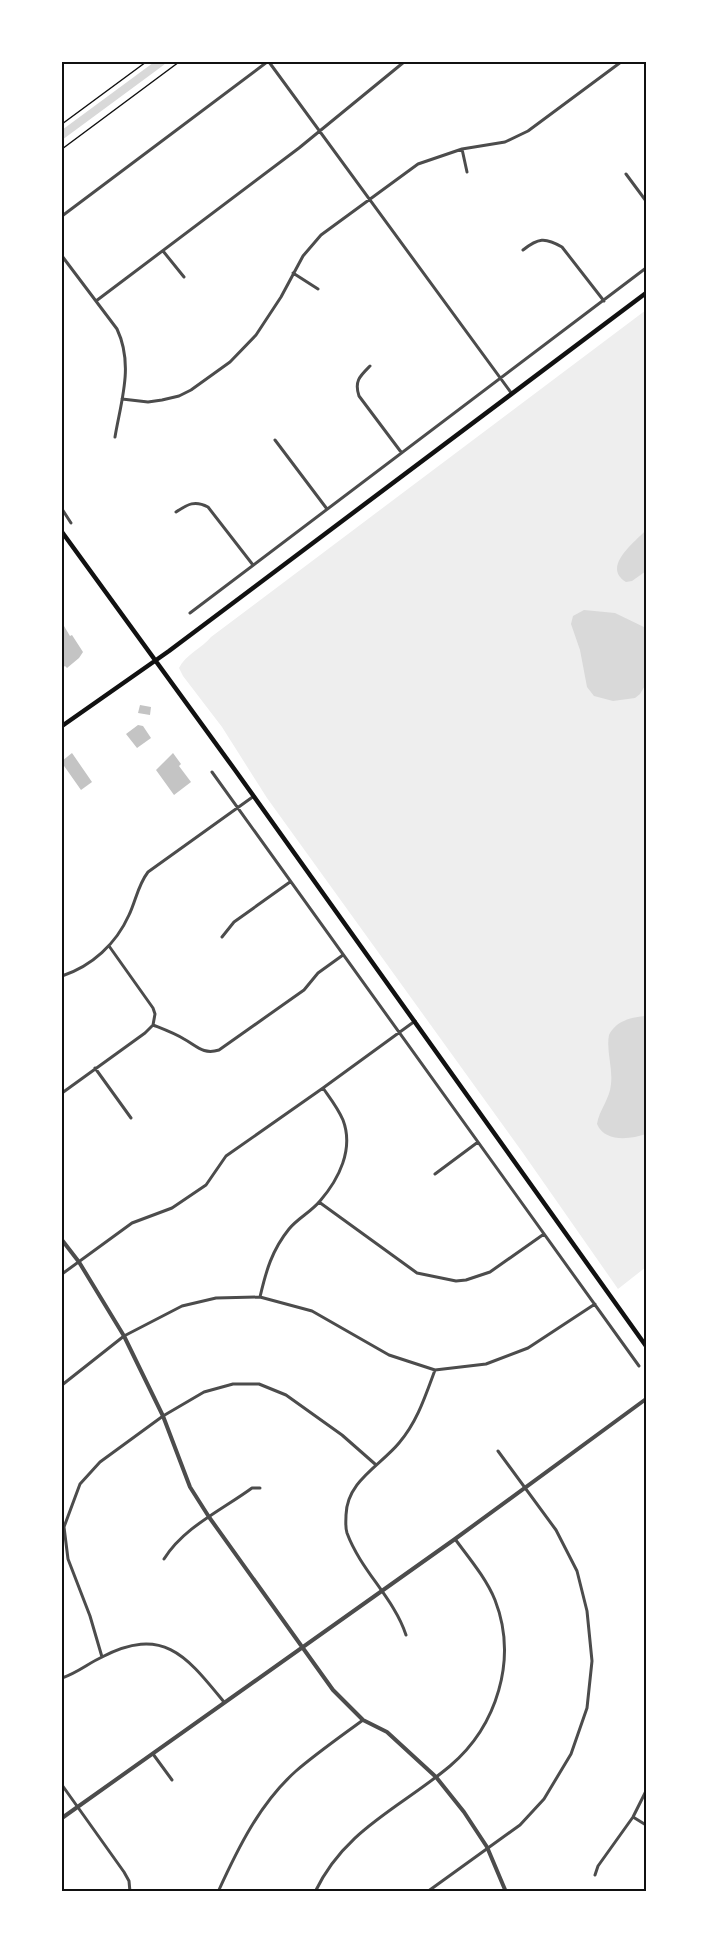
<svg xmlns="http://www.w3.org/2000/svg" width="708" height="1953" font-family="'Noto Serif',serif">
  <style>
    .green { fill: #eee }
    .water { fill: #d9d9d9 }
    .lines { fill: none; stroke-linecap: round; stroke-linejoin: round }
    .canal { stroke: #d9d9d9; stroke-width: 8 }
    .building { fill: #c4c4c4 }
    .path { stroke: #111; stroke-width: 1.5 }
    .minor { stroke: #4c4c4c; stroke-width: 3 }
    .tertiary { stroke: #4c4c4c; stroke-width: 4 }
    .secondary { stroke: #111; stroke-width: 4.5 }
    .neatline { fill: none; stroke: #111; stroke-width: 2 }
  </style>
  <rect width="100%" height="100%" fill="#fff"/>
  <!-- green -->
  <path class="green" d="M646 310V1267L618 1289 523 1153 267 798 222 727 183 676 179 668C185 655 202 648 211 637Z"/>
  <!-- water -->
  <path class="water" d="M646 530V571L632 581 626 582C601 567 635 542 646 530Z
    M584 610 615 613 646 628V684L640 694 635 698 613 701 594 696 587 687 580 650 571 624 573 616Z
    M646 1016V1134C631 1139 605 1143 597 1124 599 1110 610 1099 611 1084 613 1068 606 1051 609 1035 616 1021 631 1017 646 1016Z"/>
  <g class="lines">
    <!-- canal -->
    <path class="canal" d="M62 135 161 62"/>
  </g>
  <!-- building -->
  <path class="building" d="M64 626 70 636 72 635 83 652 79 658 67 668 65 666 62 668V628Z
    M140 705 151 707 150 715 138 713Z
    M138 725 143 726 151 738 137 748 126 734Z
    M72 753 92 782 81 790 62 763V761Z
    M173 753 181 764 179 766 191 782 174 795 156 770Z"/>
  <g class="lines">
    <!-- path -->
    <path class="path" d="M62 124 146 62
      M62 149 179 62"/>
    <!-- minor -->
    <path class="minor" d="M269 62 512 394
      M462 149 467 172
      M626 174 646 201
      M62 216 267 62
      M523 250C538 238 545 237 562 247L604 301
      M163 251 184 277
      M62 256 117 329C134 365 121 401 115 437
      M293 273 318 289
      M96 301 299 148 404 62
      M370 366C360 376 354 381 359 396L401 452
      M122 399 148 402 162 400 179 396 191 390 230 362 256 335 281 297 303 256 321 235 418 164 462 149 505 142 528 131 621 62
      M275 440 327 509
      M62 509 71 523
      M176 512C188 504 195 500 208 507L253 565
      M190 613 646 268
      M212 772 639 1366
      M222 937 234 922 290 882
      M109 946 153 1008 155 1014 153 1025
      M62 976C92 966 116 944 129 915 136 900 138 885 148 872L254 796
      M95 1068 131 1118
      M62 1093 145 1033 153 1025C163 1029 174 1033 184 1039 197 1046 203 1055 219 1050L304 990 318 973 343 955
      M435 1174 478 1142
      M319 1202 417 1273 456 1281 466 1280 490 1272 544 1234
      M62 1274 132 1223 172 1208 206 1185 226 1156 323 1088 415 1021
      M260 1297C266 1271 272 1250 289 1229 298 1218 311 1212 320 1201 339 1179 354 1149 343 1120 338 1108 330 1098 323 1088
      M62 1385 124 1336 182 1306 216 1298 260 1297 312 1311 389 1355 435 1370 486 1364 528 1348 595 1304
      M164 1559C184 1527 222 1510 252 1488H260
      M406 1635C394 1598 361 1571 347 1533 345 1527 346 1521 346 1515 347 1481 380 1466 399 1443 417 1422 425 1397 435 1370
      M102 1657 90 1616 68 1559 64 1527 80 1484 100 1462 163 1416 204 1392 233 1384H259L286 1395 342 1435 375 1464
      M62 1678C79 1672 87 1664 102 1657 164 1625 187 1657 224 1702
      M153 1754 172 1780
      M62 1785 124 1872 129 1881 130 1892
      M633 1817 646 1825
      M595 1875 598 1866 633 1817 646 1791
      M218 1892C238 1848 260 1803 296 1771 317 1753 340 1737 363 1720
      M315 1892C345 1829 400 1808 450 1766 497 1726 518 1659 495 1600 486 1578 469 1558 455 1539
      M427 1892 520 1825 544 1799 571 1754 587 1708 592 1661 587 1611 577 1571 556 1530 498 1451"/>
    <!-- tertiary -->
    <path class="tertiary" d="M62 1240 79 1262 124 1336 163 1416 190 1487 209 1517 333 1690 363 1720 387 1732 436 1777 464 1812 487 1847 506 1892
      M62 1818 455 1539 646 1399"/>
    <!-- secondary -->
    <path class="secondary" d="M62 532 235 770 646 1346
      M62 726 169 651 646 293"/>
  </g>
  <!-- border -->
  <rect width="708" height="1953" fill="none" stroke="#ffffff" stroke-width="126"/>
  <rect x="63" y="63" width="582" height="1827" class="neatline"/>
</svg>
